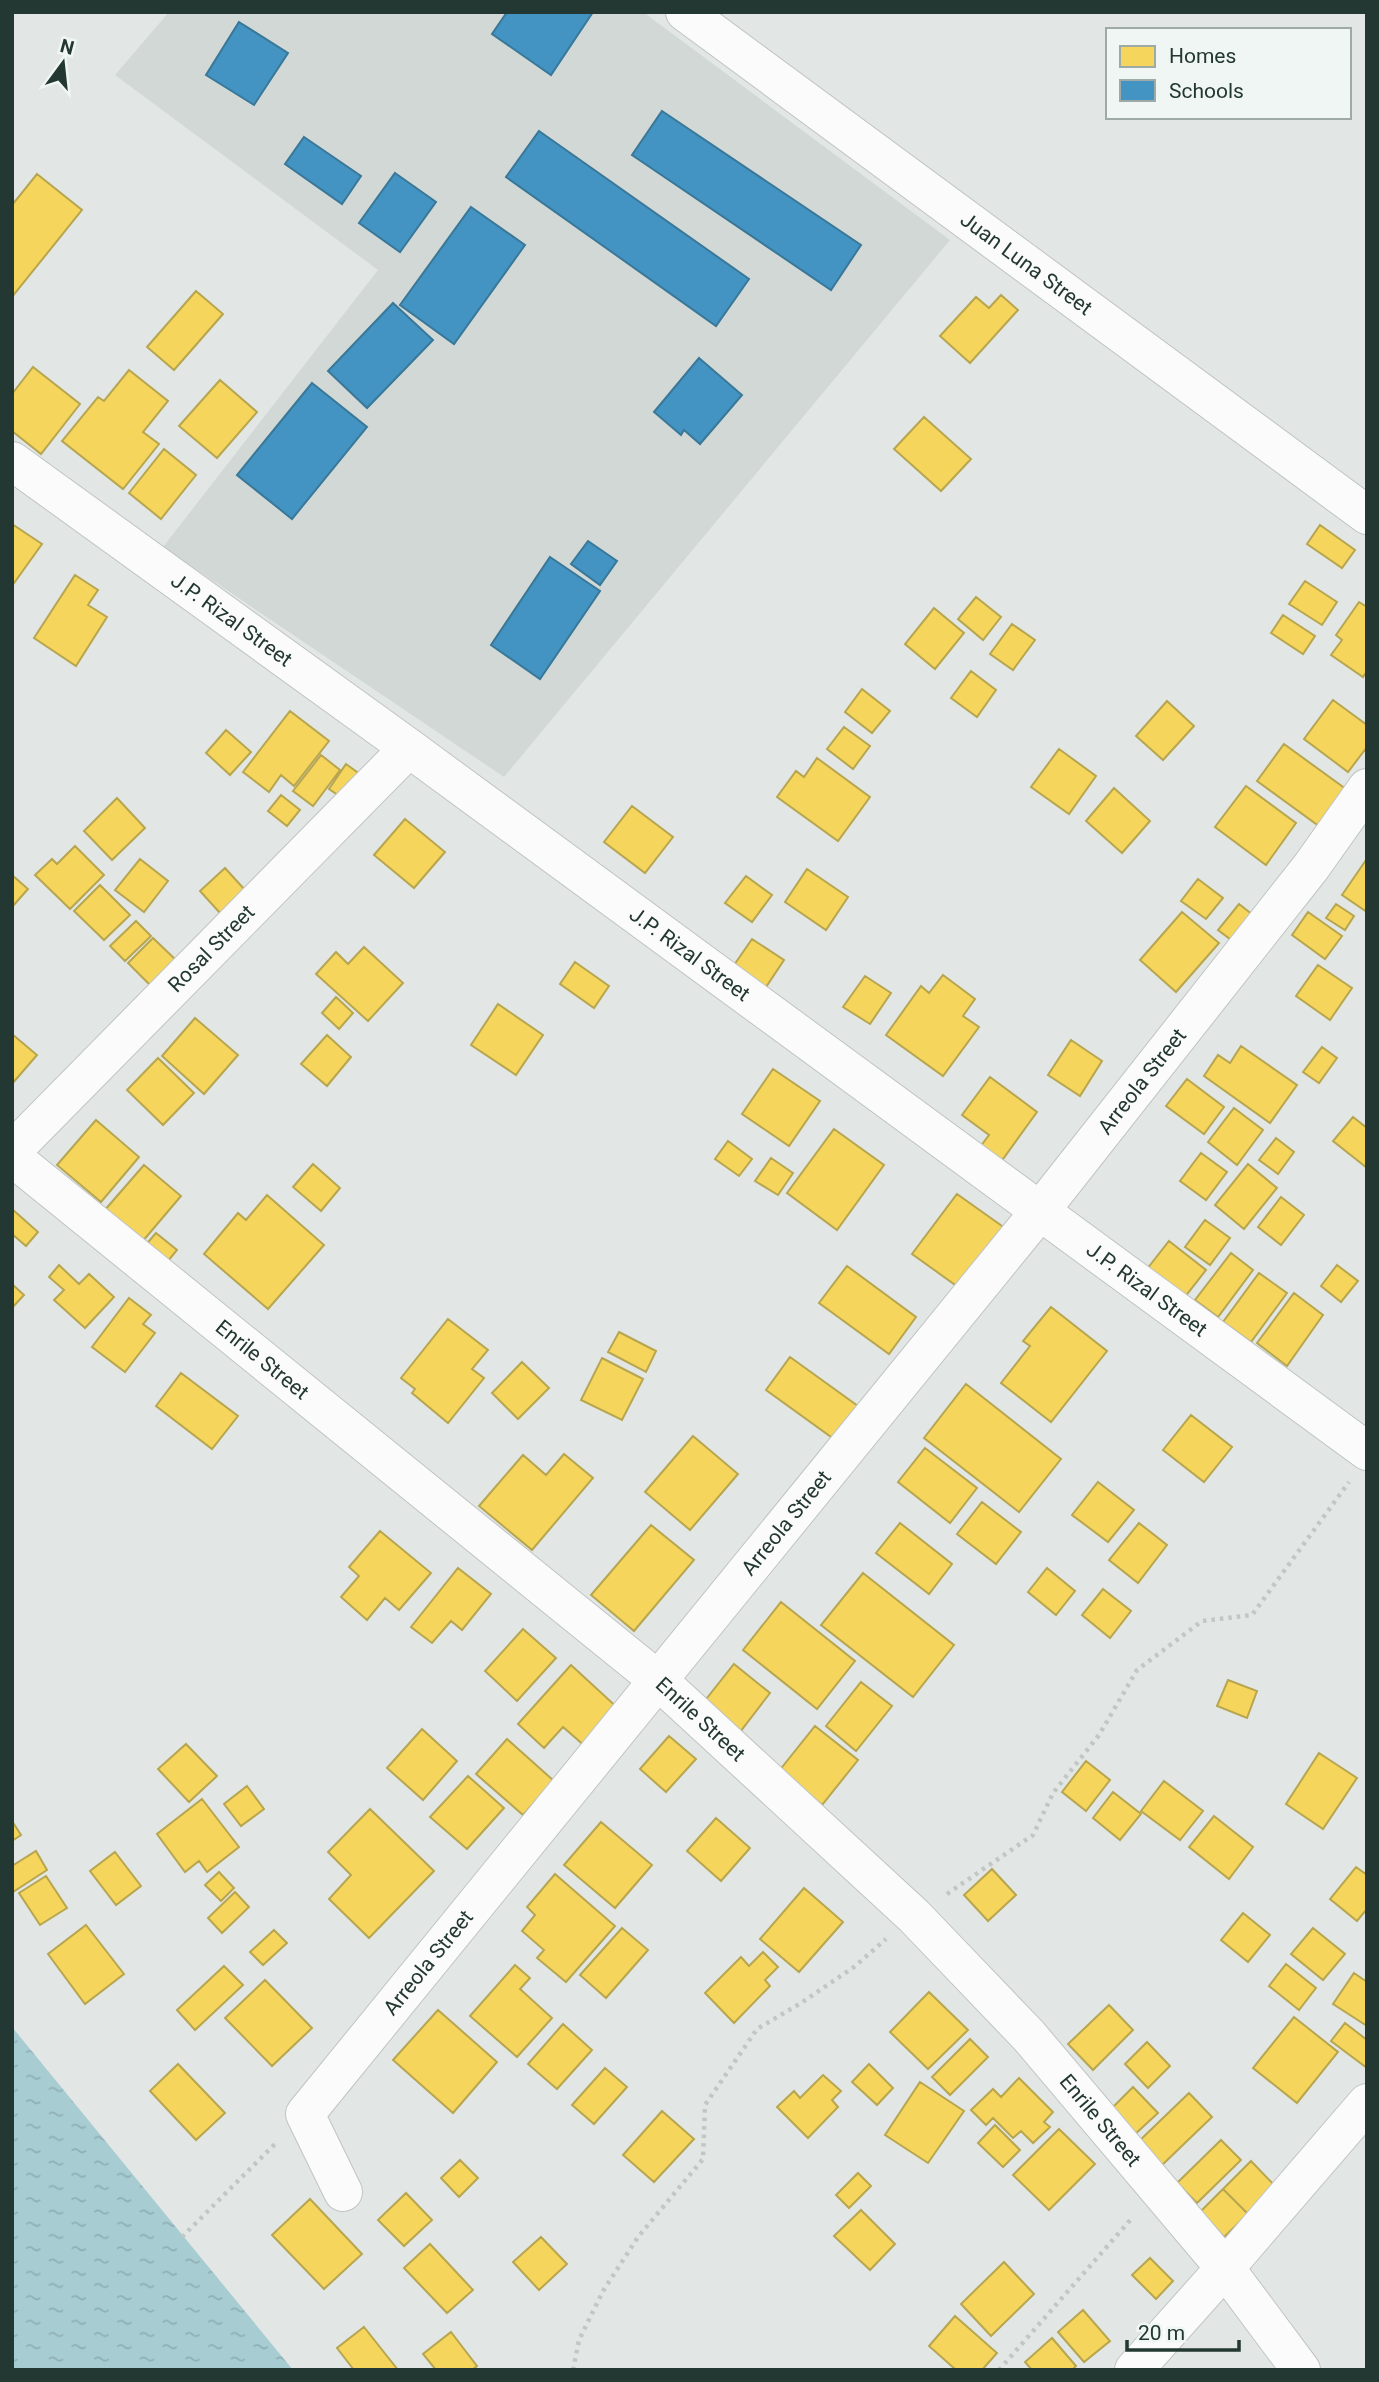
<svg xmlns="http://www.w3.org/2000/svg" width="1379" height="2382" font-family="Roboto,sans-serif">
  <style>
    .built { fill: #d1d8d5 }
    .water { fill: url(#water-ripples) }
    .homes { fill: #f6d55c; stroke: #b7a64f; stroke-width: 2 }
    .schools { fill: #4393c3; stroke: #397898; stroke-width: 2 }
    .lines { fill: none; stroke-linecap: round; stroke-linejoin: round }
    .minor-casing { stroke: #bfc4c2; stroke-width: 40 }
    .tertiary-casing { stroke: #bfc4c2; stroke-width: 40 }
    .path { stroke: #c0c7c5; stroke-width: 4.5; stroke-dasharray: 3.5 5; stroke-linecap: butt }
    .minor { stroke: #fbfbfb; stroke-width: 38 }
    .tertiary { stroke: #fbfbfb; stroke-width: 38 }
    .labels { text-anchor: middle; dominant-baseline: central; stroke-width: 7; stroke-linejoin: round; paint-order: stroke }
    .street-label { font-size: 21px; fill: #233832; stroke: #f0f6f3 }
  </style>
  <defs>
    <pattern id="water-ripples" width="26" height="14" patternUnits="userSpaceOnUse" patternTransform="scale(1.75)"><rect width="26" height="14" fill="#a7ccd1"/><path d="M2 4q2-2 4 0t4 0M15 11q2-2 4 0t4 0" fill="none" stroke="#8fb0b4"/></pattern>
  </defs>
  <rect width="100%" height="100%" fill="#e2e7e5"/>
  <!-- built -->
  <path class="built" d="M169 12H643L950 240 504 777 163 547 378 270 115 75Z"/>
  <!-- water -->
  <path class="water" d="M12 2027 293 2370H12Z"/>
  <!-- homes -->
  <path class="homes" d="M37 174 82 210 12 297V205Z
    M196 291 223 314 174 370 147 347Z
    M1001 295 1018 310 970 363 940 336 976 297 989 308Z
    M33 367 80 404 41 454 12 431V394Z
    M129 370 168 401 143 432 159 444 123 489 62 441 98 397 104 401Z
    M220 380 257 412 217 458 179 426Z
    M924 417 971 459 941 491 894 449Z
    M164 449 196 475 161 519 129 493Z
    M12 524 42 544 12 586Z
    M1320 525 1355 550 1342 568 1307 544Z
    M75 575 98 590 88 605 107 617 76 666 34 638Z
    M1305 581 1337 602 1322 625 1289 604Z
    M976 597 1001 617 983 640 958 619Z
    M1359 602 1367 607V671L1363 677 1331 655 1342 640 1336 635Z
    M934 608 964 633 935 669 905 644Z
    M1283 615 1315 636 1303 654 1271 633Z
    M1012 624 1035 640 1013 670 990 654Z
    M971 671 996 690 977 717 951 698Z
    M862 689 890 711 872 733 845 712Z
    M1333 700 1367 725V747L1348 772 1304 739Z
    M1167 701 1194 726 1163 760 1136 736Z
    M290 711 329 741 294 786 281 775 269 792 243 772Z
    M844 727 870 746 853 769 827 749Z
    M226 730 251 752 230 775 206 753Z
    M1284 744 1350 792 1323 829 1257 781Z
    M1059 749 1096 776 1069 814 1031 787Z
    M321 755 340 770 313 806 293 791Z
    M817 758 870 797 838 841 777 797 796 771 804 777Z
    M346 764 368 780 351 804 329 789Z
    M1246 786 1296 823 1266 865 1215 827Z
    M1114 788 1150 821 1122 853 1086 821Z
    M281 795 300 810 287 826 268 811Z
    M117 798 145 828 112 860 84 831Z
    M632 806 673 837 645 873 604 842Z
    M405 819 445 852 414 888 374 855Z
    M75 846 104 875 70 909 35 875 52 859 57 864Z
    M140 859 168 881 144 912 115 890Z
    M1366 860 1367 861V912L1342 895Z
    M225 868 255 901 230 924 200 891Z
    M807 869 848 897 826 930 785 902Z
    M12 875 28 889 12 907Z
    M746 876 772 895 752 922 725 903Z
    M1198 879 1223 898 1206 919 1181 901Z
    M100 885 130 915 104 940 74 911Z
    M1239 904 1258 919 1238 945 1218 930Z
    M1336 904 1354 916 1345 930 1326 918Z
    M1182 912 1219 943 1176 992 1140 960Z
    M1308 912 1342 936 1325 959 1292 935Z
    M136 921 151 936 125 961 110 946Z
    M153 938 178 962 152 987 128 963Z
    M752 939 784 960 764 990 732 968Z
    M364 947 403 983 368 1021 316 974 336 952 348 964Z
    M575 962 609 986 594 1008 560 984Z
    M1318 965 1352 988 1330 1020 1296 996Z
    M943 975 975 999 963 1016 979 1027 943 1076 886 1035 921 986 929 993Z
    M865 976 891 993 870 1024 843 1007Z
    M336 997 353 1013 339 1029 322 1013Z
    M498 1004 543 1035 516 1075 471 1045Z
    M195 1018 238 1055 204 1094 162 1056Z
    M12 1034 37 1055 12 1084Z
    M327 1035 351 1057 327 1086 301 1064Z
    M1071 1040 1102 1061 1080 1096 1048 1075Z
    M1241 1046 1297 1085 1270 1123 1204 1076 1218 1055 1230 1063Z
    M1322 1047 1337 1058 1319 1083 1303 1072Z
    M158 1058 194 1093 163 1125 127 1090Z
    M773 1069 820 1101 789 1146 742 1114Z
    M990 1077 1037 1112 998 1166 977 1151 989 1135 962 1115Z
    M1187 1079 1224 1107 1204 1134 1166 1106Z
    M1234 1108 1263 1130 1237 1165 1208 1142Z
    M1353 1117 1367 1128V1168L1333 1141Z
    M96 1120 139 1157 101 1202 57 1165Z
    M834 1129 884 1165 837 1230 787 1193Z
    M1276 1138 1294 1152 1278 1174 1259 1160Z
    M728 1141 752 1159 739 1176 715 1159Z
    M1201 1153 1227 1172 1206 1200 1180 1181Z
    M771 1158 793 1173 778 1195 755 1181Z
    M313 1164 340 1188 321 1211 293 1187Z
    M1248 1164 1277 1188 1244 1229 1215 1205Z
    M144 1165 181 1196 142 1242 104 1211Z
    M957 1194 1009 1231 965 1292 912 1254Z
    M267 1195 324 1245 268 1309 204 1254 238 1213 246 1220Z
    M1281 1197 1304 1215 1281 1245 1258 1227Z
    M12 1209 38 1232 26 1246 12 1234Z
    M1205 1220 1230 1238 1210 1265 1185 1247Z
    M156 1233 177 1250 164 1266 143 1248Z
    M1169 1241 1206 1270 1184 1298 1147 1269Z
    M1231 1253 1253 1270 1218 1317 1195 1300Z
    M59 1265 79 1284 89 1274 114 1297 85 1328 54 1300 64 1290 49 1277Z
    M1337 1265 1358 1281 1341 1302 1321 1286Z
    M847 1266 916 1317 889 1354 819 1303Z
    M1259 1273 1287 1293 1251 1342 1223 1322Z
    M12 1284 24 1295 12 1308Z
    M1294 1293 1323 1315 1287 1366 1257 1343Z
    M129 1298 151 1315 143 1324 155 1333 125 1372 92 1347Z
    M1051 1307 1107 1351 1051 1422 1001 1383 1030 1346 1023 1341Z
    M448 1319 488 1350 472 1369 484 1378 448 1423 412 1393 415 1389 401 1378Z
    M619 1332 656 1351 646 1372 608 1352Z
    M790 1357 869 1414 845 1447 766 1390Z
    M602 1358 643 1379 622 1420 581 1400Z
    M522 1362 549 1388 518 1419 492 1393Z
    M181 1373 238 1416 212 1449 156 1406Z
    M966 1384 1061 1459 1019 1512 924 1438Z
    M1191 1415 1232 1447 1204 1482 1163 1450Z
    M693 1436 738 1474 690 1530 645 1492Z
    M925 1448 977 1488 950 1523 898 1482Z
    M564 1454 593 1478 532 1550 479 1506 523 1455 546 1475Z
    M1098 1482 1134 1510 1108 1542 1072 1515Z
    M982 1502 1021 1532 996 1564 957 1534Z
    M900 1523 952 1564 929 1594 876 1553Z
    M1139 1523 1167 1545 1138 1583 1109 1560Z
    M651 1525 694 1560 634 1631 591 1595Z
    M380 1531 431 1573 399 1610 385 1598 367 1620 341 1597 359 1576 349 1567Z
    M458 1568 491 1594 462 1630 451 1621 432 1643 411 1627Z
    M1047 1568 1075 1591 1056 1615 1028 1592Z
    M863 1573 954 1645 913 1697 821 1625Z
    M1103 1589 1131 1611 1110 1638 1082 1615Z
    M781 1602 855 1661 817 1709 743 1650Z
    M523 1629 556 1658 517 1701 485 1671Z
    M734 1664 770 1693 740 1732 703 1703Z
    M571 1665 621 1711 587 1748 563 1727 544 1748 518 1724Z
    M1228 1680 1257 1691 1247 1718 1217 1706Z
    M861 1682 892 1706 856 1751 826 1726Z
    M815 1726 858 1760 822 1805 779 1771Z
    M422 1729 457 1761 423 1800 387 1768Z
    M669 1736 696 1759 666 1792 640 1769Z
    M507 1739 554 1781 523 1815 476 1774Z
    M186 1744 217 1776 189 1802 158 1769Z
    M1319 1753 1357 1778 1323 1829 1286 1804Z
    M1086 1761 1110 1780 1086 1811 1062 1792Z
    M468 1776 504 1808 467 1849 430 1817Z
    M1164 1781 1203 1811 1180 1840 1141 1811Z
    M247 1786 264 1809 241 1826 224 1804Z
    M1113 1792 1141 1814 1120 1840 1093 1818Z
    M202 1799 239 1847 207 1872 199 1861 185 1872 157 1834Z
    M370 1809 434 1871 369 1938 329 1899 351 1875 328 1852Z
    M1214 1816 1253 1847 1229 1879 1189 1847Z
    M716 1818 750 1848 721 1881 687 1851Z
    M12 1821 21 1835 12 1841Z
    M601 1822 652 1865 615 1908 564 1865Z
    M36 1851 47 1870 13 1892 12 1866Z
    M115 1852 141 1886 116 1905 90 1871Z
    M1356 1867 1367 1875V1909L1357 1921 1330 1899Z
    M992 1869 1016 1895 988 1921 964 1895Z
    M219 1872 234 1888 221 1901 205 1885Z
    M555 1874 615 1926 566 1982 537 1958 544 1950 522 1931 535 1915 527 1907Z
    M46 1876 67 1908 40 1925 19 1893Z
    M804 1888 843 1922 799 1972 760 1939Z
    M235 1892 249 1907 222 1933 208 1918Z
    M1243 1913 1270 1935 1248 1962 1221 1940Z
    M86 1925 124 1974 85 2004 48 1954Z
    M622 1928 648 1950 606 1998 580 1975Z
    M1313 1928 1345 1954 1323 1980 1291 1954Z
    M274 1930 287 1943 263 1965 250 1952Z
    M763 1952 778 1967 765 1980 770 1986 734 2023 705 1993 741 1957 749 1966Z
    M1286 1964 1316 1988 1299 2010 1269 1986Z
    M515 1965 530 1978 520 1989 552 2018 517 2057 470 2016Z
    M224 1966 243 1985 195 2030 177 2010Z
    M1354 1973 1367 1982V2026L1333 2004Z
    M265 1980 312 2028 272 2066 225 2018Z
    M929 1992 968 2030 928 2069 890 2032Z
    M1109 2005 1133 2030 1093 2070 1068 2044Z
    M438 2010 497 2062 453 2113 393 2060Z
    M1294 2017 1338 2052 1297 2103 1253 2068Z
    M1345 2023 1367 2040V2068L1331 2041Z
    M563 2024 592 2050 557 2089 528 2064Z
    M970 2039 988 2057 950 2095 932 2077Z
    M1147 2042 1170 2066 1148 2088 1125 2064Z
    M178 2064 225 2113 196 2140 150 2091Z
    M869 2064 893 2088 877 2105 852 2082Z
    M605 2068 627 2087 594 2124 572 2105Z
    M823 2075 841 2091 832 2100 838 2107 808 2138 777 2107 794 2091 800 2098Z
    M1019 2078 1053 2112 1044 2122 1050 2127 1033 2143 1021 2131 1013 2138 993 2118 986 2125 971 2110 993 2089 1001 2097Z
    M920 2082 964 2111 928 2163 885 2135Z
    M1133 2087 1158 2113 1133 2136 1109 2111Z
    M1189 2093 1212 2117 1159 2168 1136 2144Z
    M662 2111 694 2139 654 2182 623 2155Z
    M995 2125 1020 2150 1003 2167 978 2143Z
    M1059 2129 1095 2164 1049 2210 1013 2175Z
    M1221 2140 1241 2160 1197 2203 1177 2183Z
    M460 2160 478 2178 459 2197 441 2178Z
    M1251 2161 1276 2187 1248 2214 1223 2189Z
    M858 2173 871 2186 849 2208 836 2195Z
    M1223 2189 1248 2214 1224 2237 1200 2212Z
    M406 2193 432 2220 404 2246 378 2220Z
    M310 2199 362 2254 324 2289 272 2235Z
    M861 2210 895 2244 870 2270 834 2236Z
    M541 2237 567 2264 539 2290 513 2262Z
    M430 2244 473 2290 447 2313 404 2268Z
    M1150 2258 1173 2281 1156 2299 1132 2275Z
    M1004 2262 1034 2294 991 2336 961 2304Z
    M1083 2310 1110 2341 1084 2362 1058 2332Z
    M955 2316 997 2353 982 2370H956L929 2346Z
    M364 2327 398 2370H354L337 2348Z
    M451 2332 477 2366 472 2370H436L423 2354Z
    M1052 2338 1076 2366 1072 2370H1032L1025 2362Z"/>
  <!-- schools -->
  <path class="schools" d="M507 12H593L551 75 492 34Z
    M239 22 288 53 254 105 206 75Z
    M662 111 861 245 831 290 632 155Z
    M539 131 749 279 716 326 506 177Z
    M304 137 361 176 342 204 285 164Z
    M395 173 436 202 400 252 359 223Z
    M471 207 525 245 454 344 400 305Z
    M393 303 433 340 367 408 328 371Z
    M699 358 742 395 700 444 684 430 681 435 654 412Z
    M312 383 367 427 292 519 237 475Z
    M588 541 617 561 600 585 571 564Z
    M550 557 600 591 540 679 491 645Z"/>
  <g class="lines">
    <defs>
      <g id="minor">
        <path id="s1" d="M685 12 1367 515"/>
        <path id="s2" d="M12 1151 409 748"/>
        <path id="s3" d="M12 1157 659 1681 914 1916 1029 2036 1225 2268 1301 2370"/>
        <path id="s4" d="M343 2192 305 2114 1040 1211 1311 867 1367 788"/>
        <path d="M1134 2370 1225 2268 1367 2103"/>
      </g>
      <g id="tertiary">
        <path id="s5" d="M12 461 409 748 1367 1451"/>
      </g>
    </defs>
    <!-- minor casing -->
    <use href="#minor" class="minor-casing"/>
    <!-- tertiary casing -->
    <use href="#tertiary" class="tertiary-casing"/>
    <!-- path -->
    <path class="path" d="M947 1894 1033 1835 1053 1793 1099 1735 1137 1670 1202 1621 1252 1615 1349 1482
      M182 2237 278 2141
      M573 2370 579 2340 603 2291 638 2237 703 2159 705 2105 757 2029 801 2003 854 1967 886 1939
      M999 2370 1132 2218"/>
    <!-- minor -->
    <use href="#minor" class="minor"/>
    <!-- tertiary -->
    <use href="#tertiary" class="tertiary"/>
  </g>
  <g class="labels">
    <!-- street labels -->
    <g class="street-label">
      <text stroke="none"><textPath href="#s1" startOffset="424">Juan Luna Street</textPath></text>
      <text stroke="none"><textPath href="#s5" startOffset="271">J.P. Rizal Street</textPath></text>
      <text stroke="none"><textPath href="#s2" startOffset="284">Rosal Street</textPath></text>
      <text stroke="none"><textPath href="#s5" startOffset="838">J.P. Rizal Street</textPath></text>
      <text stroke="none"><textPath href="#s4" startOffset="1416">Arreola Street</textPath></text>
      <text stroke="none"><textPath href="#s5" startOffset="1405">J.P. Rizal Street</textPath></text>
      <text stroke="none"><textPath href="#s3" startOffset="322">Enrile Street</textPath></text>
      <text stroke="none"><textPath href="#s4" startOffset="849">Arreola Street</textPath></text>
      <text stroke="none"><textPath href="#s3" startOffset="889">Enrile Street</textPath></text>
      <text stroke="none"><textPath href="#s4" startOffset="282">Arreola Street</textPath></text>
      <text stroke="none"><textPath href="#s3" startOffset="1456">Enrile Street</textPath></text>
    </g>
  </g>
  <!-- border -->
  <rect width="1379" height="2382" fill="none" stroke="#233832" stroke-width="28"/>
  <!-- legend -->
  <rect x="1106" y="28" width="245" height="91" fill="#f0f6f3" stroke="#9eaaa6" stroke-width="2"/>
  <rect x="1120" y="46" width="35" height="21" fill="#f6d55c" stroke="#9eaaa6" stroke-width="2"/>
  <text x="1169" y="63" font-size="21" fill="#233832">Homes</text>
  <rect x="1120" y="80" width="35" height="21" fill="#4393c3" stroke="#9eaaa6" stroke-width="2"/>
  <text x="1169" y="98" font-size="21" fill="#233832">Schools</text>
  <!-- north arrow -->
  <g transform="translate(63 63) rotate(15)" stroke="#f0f6f3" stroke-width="5" paint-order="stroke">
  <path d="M0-5L12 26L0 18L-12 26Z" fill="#233832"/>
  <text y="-10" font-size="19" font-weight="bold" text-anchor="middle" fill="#233832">N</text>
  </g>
  <!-- scale -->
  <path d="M1127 2340v10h112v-10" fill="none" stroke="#233832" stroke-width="3.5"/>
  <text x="1138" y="2340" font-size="21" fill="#233832" stroke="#f0f6f3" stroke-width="5" paint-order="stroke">20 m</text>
</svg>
